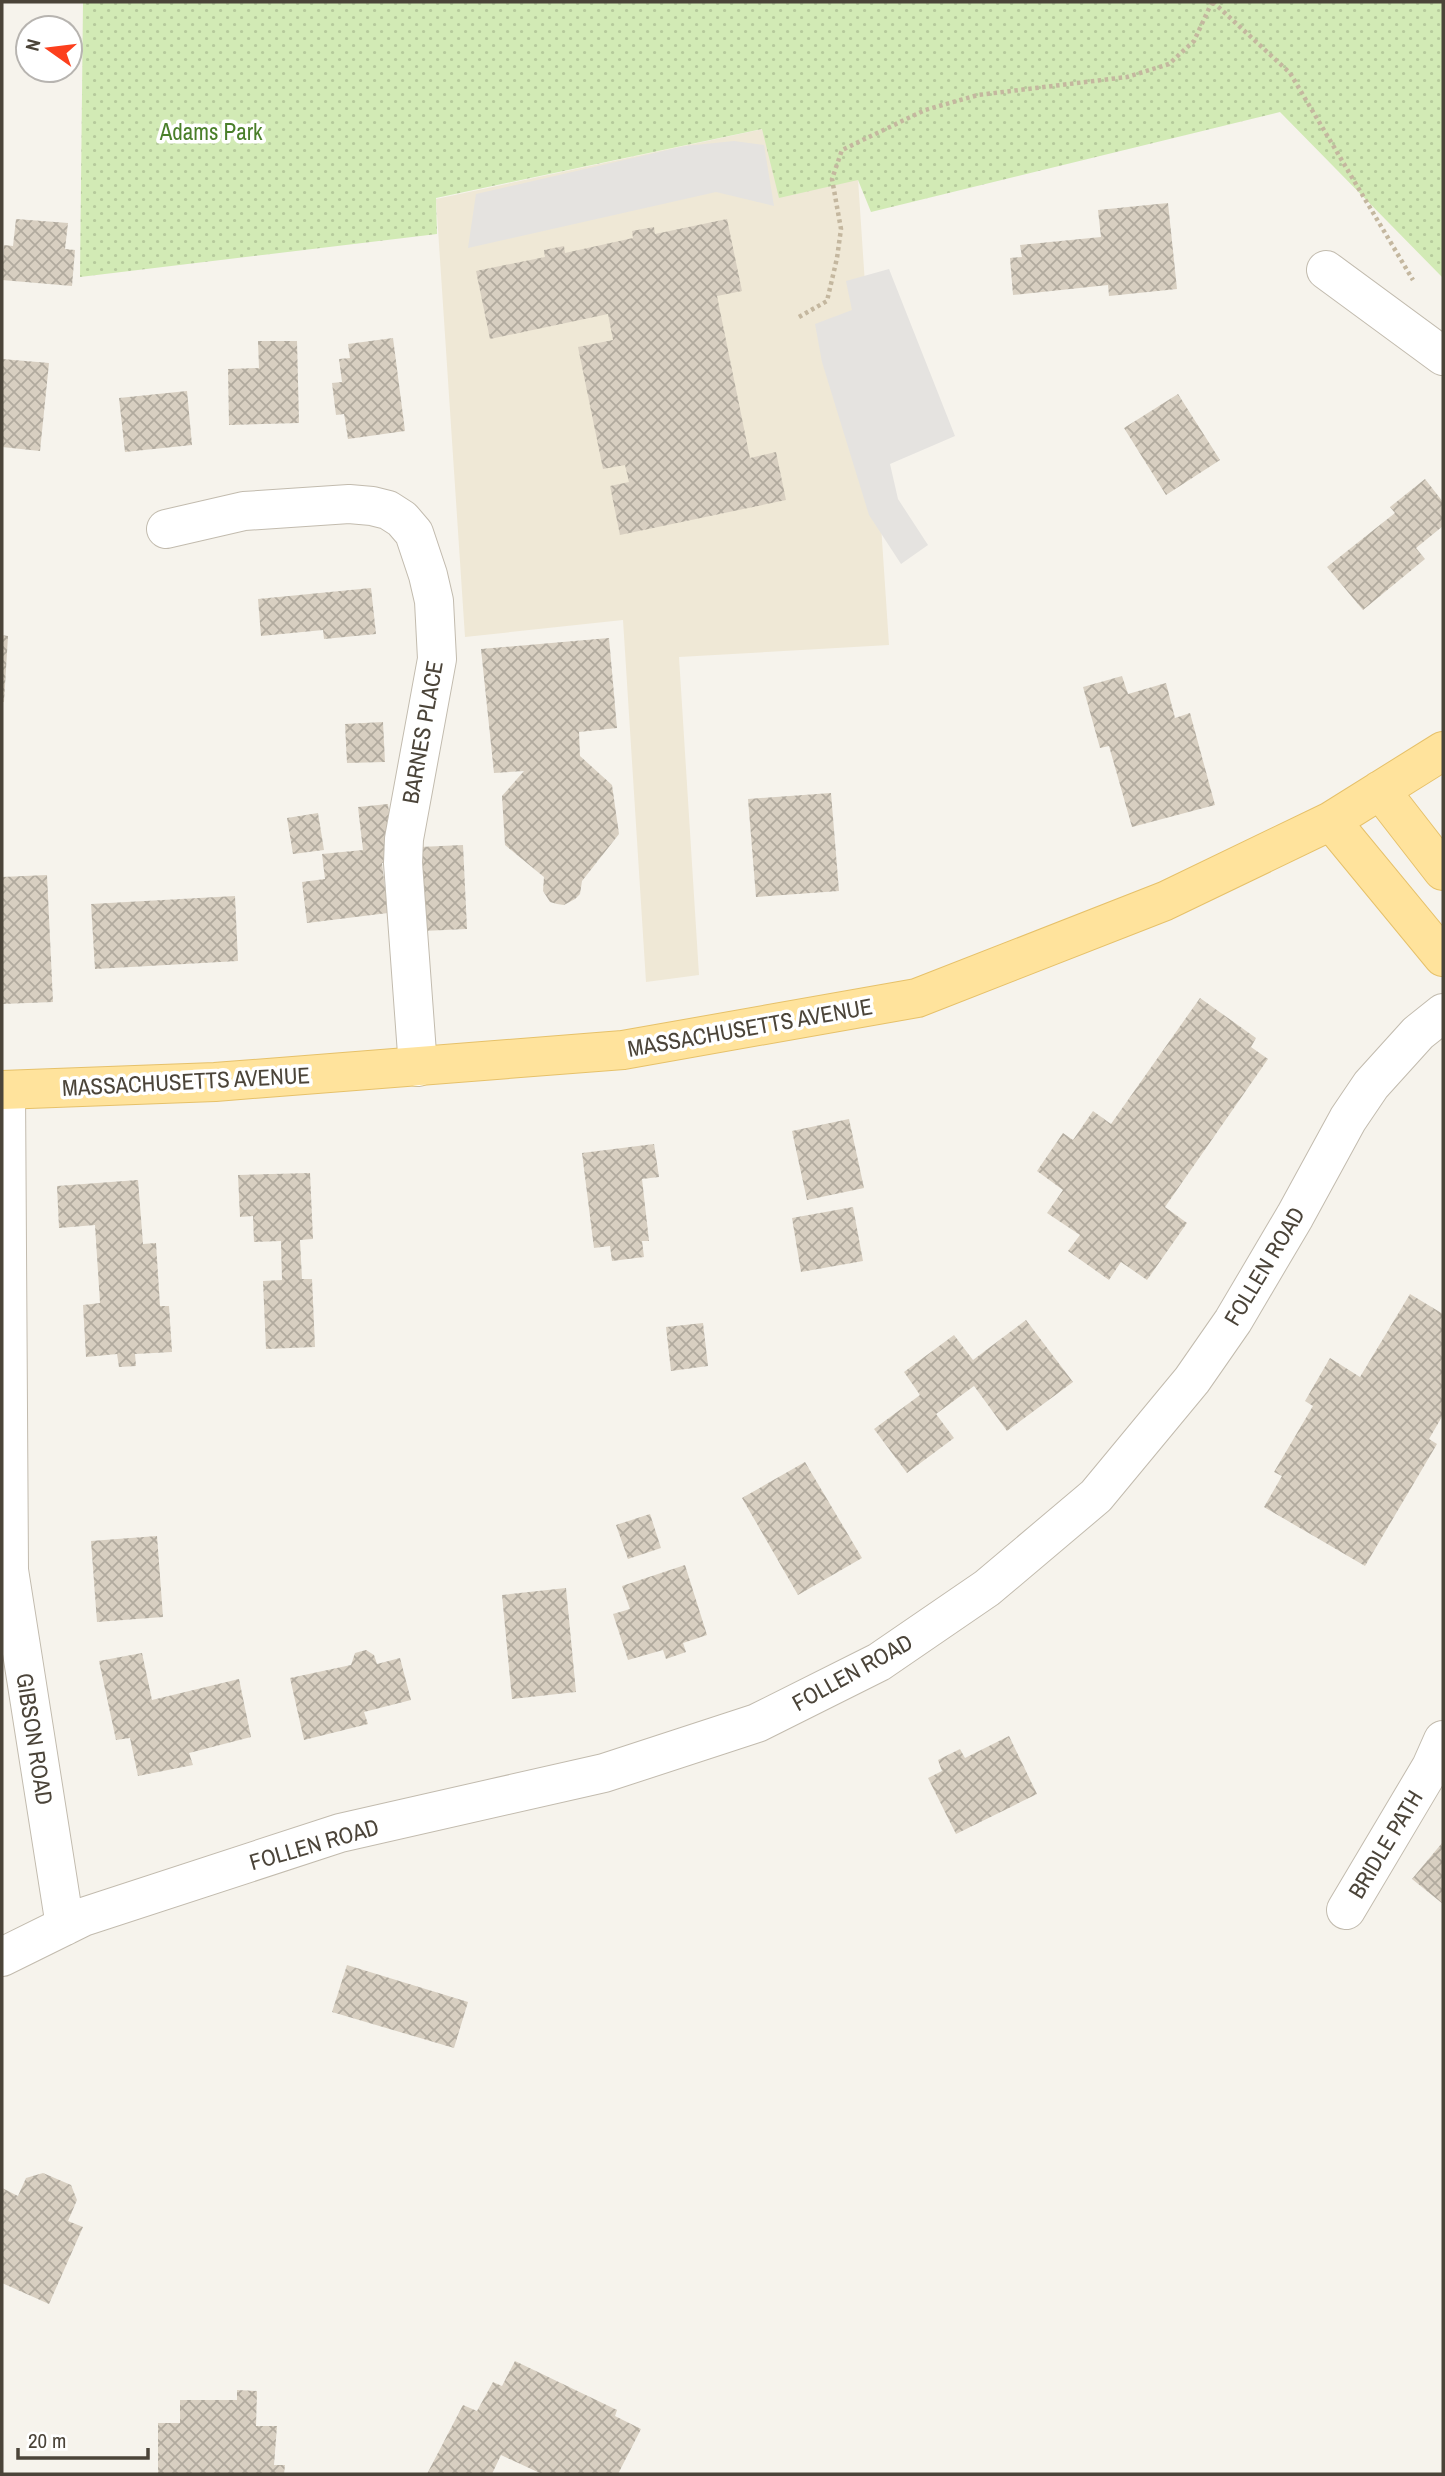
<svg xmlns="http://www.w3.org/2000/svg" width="1445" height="2476" font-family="'Archivo Narrow',sans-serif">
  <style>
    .education { fill: #efe8d6 }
    .park { fill: url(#park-dots) }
    .parking { fill: #e5e3e0 }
    .building { fill: url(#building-cross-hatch) }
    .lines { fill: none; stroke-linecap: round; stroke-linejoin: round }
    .street-casing { stroke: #c2bbae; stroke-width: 40 }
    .primary-casing { stroke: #e6c16a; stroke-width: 40 }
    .path { stroke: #c4b79f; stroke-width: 4.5; stroke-dasharray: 3.5 3.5; stroke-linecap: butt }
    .street { stroke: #fff; stroke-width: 38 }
    .primary { stroke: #ffe39c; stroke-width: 38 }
    .labels { text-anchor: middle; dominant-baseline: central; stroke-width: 7; stroke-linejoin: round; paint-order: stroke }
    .park-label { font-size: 23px; fill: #4a7f2a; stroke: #fff }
    .street-label { font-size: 23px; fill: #4b4439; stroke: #fff }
  </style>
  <defs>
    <pattern id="park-dots" width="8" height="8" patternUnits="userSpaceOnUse" patternTransform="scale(1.75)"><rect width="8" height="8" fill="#d2eab5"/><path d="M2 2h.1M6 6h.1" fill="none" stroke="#b6ca9c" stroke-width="1.8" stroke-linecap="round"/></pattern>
    <pattern id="building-cross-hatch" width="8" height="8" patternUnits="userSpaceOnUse" patternTransform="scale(1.75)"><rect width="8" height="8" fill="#d8cfc1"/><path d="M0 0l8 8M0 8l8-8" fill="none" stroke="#b1aa9e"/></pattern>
  </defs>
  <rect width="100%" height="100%" fill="#f6f3ec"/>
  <!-- education -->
  <path class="education" d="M763 129 858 179 889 645 679 657 699 975 646 982 623 620 465 637 436 199Z"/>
  <!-- park -->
  <path class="park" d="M83 2H1443V278L1280 112 871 212 858 180 779 198 762 129 436 198 437 234 80 277Z"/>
  <!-- parking -->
  <path class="parking" d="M734 141 764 145 774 206 716 192 468 248 476 194 685 146Z
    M889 269 955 436 890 464 898 499 928 545 901 564 869 515 822 362 815 324 852 310 846 281Z"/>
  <!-- building -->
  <path class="building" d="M1168 203 1177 289 1109 296 1108 285 1013 295 1010 258 1022 257 1020 245 1101 237 1098 210Z
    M16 219 68 223 65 249 75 250 72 286 2 280 4 245 13 246Z
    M727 219 742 291 717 296 750 458 776 452 786 500 620 535 610 486 629 482 625 465 603 469 578 347 613 340 608 314 490 339 476 271 545 257 544 250 564 246 565 253 633 238 632 231 654 227 655 234Z
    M393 338 405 431 348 439 344 414 336 415 332 383 342 382 339 359 350 358 348 344Z
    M258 341H297L299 423 229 425 228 369 259 368Z
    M2 359 49 363 40 451 2 447Z
    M187 391 192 445 125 452 119 398Z
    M1178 394 1220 460 1166 495 1124 428Z
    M1425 479 1443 502V526L1416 548 1425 559 1363 610 1327 567 1395 513 1390 507Z
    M371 588 376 634 324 639 323 630 261 636 258 599Z
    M2 635 8 636 4 702H2Z
    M609 638 617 728 579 732 580 756 612 785 619 834 582 881 580 894 575 899 564 905 557 904 550 902 543 891 544 877 505 845 502 796 524 771 494 773 481 649Z
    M1122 676 1128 694 1166 683 1175 718 1190 713 1215 805 1132 827 1109 746 1100 748 1083 687Z
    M383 722 385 762 347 763 345 724Z
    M831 793 839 891 756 897 748 799Z
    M388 804 395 862 382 863 388 913 307 923 302 882 325 879 322 854 363 850 358 807Z
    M318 813 324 850 293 854 287 818Z
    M463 845 467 929 423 931 420 847Z
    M47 875 53 1002 2 1004V877Z
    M235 896 238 961 95 969 91 904Z
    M1200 998 1256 1038 1251 1047 1268 1059 1165 1207 1187 1223 1147 1280 1121 1262 1109 1280 1068 1251 1080 1235 1047 1213 1063 1190 1037 1171 1063 1133 1073 1140 1093 1111 1111 1124Z
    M849 1119 864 1188 807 1200 792 1131Z
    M654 1144 659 1177 642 1179 649 1241H642L644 1257 612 1261 610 1246 594 1248 582 1153Z
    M310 1173 313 1239 300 1240 302 1279H312L315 1347 266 1349 263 1281 282 1280 281 1241 254 1242 253 1216 240 1217 238 1175Z
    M138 1180 143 1244 156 1243 160 1306H169L172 1352 135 1354 136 1366 119 1367 117 1354 86 1357 83 1305 100 1303 95 1225 59 1228 57 1186Z
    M853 1207 863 1261 801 1272 792 1218Z
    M1410 1294 1443 1314V1415L1429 1439 1437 1444 1365 1566 1264 1507 1282 1476 1274 1472 1313 1406 1305 1401 1330 1358 1360 1377Z
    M1026 1320 1073 1382 1007 1431 974 1386 936 1414 954 1438 907 1473 874 1429 920 1395 904 1372 954 1335 973 1360Z
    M703 1323 708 1366 671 1371 666 1327Z
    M805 1462 862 1558 798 1595 742 1498Z
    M650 1514 661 1548 628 1559 616 1525Z
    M157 1536 163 1617 97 1622 91 1541Z
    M685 1565 707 1635 683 1643 686 1652 666 1659 663 1650 628 1660 613 1614 630 1609 622 1586Z
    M566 1588 576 1692 512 1699 502 1595Z
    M366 1650 374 1655 377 1664 400 1658 411 1700 364 1712 368 1724 304 1740 290 1678 351 1665 355 1653Z
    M142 1653 152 1700 239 1679 251 1737 189 1753 193 1765 138 1776 130 1738 116 1740 99 1661Z
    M1009 1736 1037 1794 956 1834 928 1778 942 1771 938 1760 960 1749 965 1758Z
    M1442 1843 1443 1845V1904L1412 1879Z
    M347 1965 468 2002 454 2048 332 2012Z
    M43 2173 71 2185 77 2200 68 2221 83 2227 49 2304 2 2283V2188L18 2196 26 2178Z
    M515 2361 617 2410 615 2416 641 2429 618 2474H542L501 2455 492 2474H427L463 2405 477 2411 493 2382 502 2386Z
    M237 2390 257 2391 256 2426H277L274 2465H285L284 2474H158V2423H180V2400H237Z"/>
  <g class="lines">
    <defs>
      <path id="street" d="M1326 270 1443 356
        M166 529 244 511 349 504 372 506 388 510 402 519 414 533 428 575 434 601 437 659 404 839 403 863 418 1067
        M6 1090 9 1570 65 1926
        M1346 1910 1431 1767 1443 1740
        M2 1957 83 1917 340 1833 604 1773 757 1723 879 1662 987 1588 1096 1496 1192 1380 1233 1321 1295 1216 1348 1119 1371 1085 1418 1033 1443 1013"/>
      <path id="primary" d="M1380 790 1443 871
        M1331 821 1443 957
        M2 1090 215 1082 623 1050 917 998 1165 901 1331 821 1443 751"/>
    </defs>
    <!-- street casing -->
    <use href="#street" class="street-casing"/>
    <!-- primary casing -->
    <use href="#primary" class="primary-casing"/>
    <!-- path -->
    <path class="path" d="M1213 2 1290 73 1413 280
      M799 317 827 301 837 258 841 229 832 179 842 150 925 110 978 95 1127 77 1169 64 1194 41 1212 2"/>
    <!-- street -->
    <use href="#street" class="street"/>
    <!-- primary -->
    <use href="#primary" class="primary"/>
  </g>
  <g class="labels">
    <!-- park labels -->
    <g class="park-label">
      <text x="211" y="131">Adams Park</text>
    </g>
    <!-- street labels -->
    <g class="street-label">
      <text transform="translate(422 732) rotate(-80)">BARNES PLACE</text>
      <text transform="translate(750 1027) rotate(-10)">MASSACHUSETTS AVENUE</text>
      <text transform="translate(186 1081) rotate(-3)">MASSACHUSETTS AVENUE</text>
      <text transform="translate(1264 1266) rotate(-59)">FOLLEN ROAD</text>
      <text transform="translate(852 1672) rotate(-29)">FOLLEN ROAD</text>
      <text transform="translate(35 1739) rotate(81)">GIBSON ROAD</text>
      <text transform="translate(314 1844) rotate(-16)">FOLLEN ROAD</text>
      <text transform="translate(1385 1844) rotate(-59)">BRIDLE PATH</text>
    </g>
  </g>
  <!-- border -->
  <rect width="1445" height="2476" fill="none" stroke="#4b4439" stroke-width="7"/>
  <!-- north arrow -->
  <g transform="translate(49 49) rotate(284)"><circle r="33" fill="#ffffff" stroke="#b7b4b0" stroke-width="2"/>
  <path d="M0-5L12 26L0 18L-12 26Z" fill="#fc3f1d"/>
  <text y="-10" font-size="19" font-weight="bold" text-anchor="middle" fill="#4b4439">N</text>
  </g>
  <!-- scale -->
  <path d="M18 2448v10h130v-10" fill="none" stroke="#4b4439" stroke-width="3.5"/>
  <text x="28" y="2448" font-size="21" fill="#4b4439" stroke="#ffffff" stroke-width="5" paint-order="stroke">20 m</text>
</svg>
